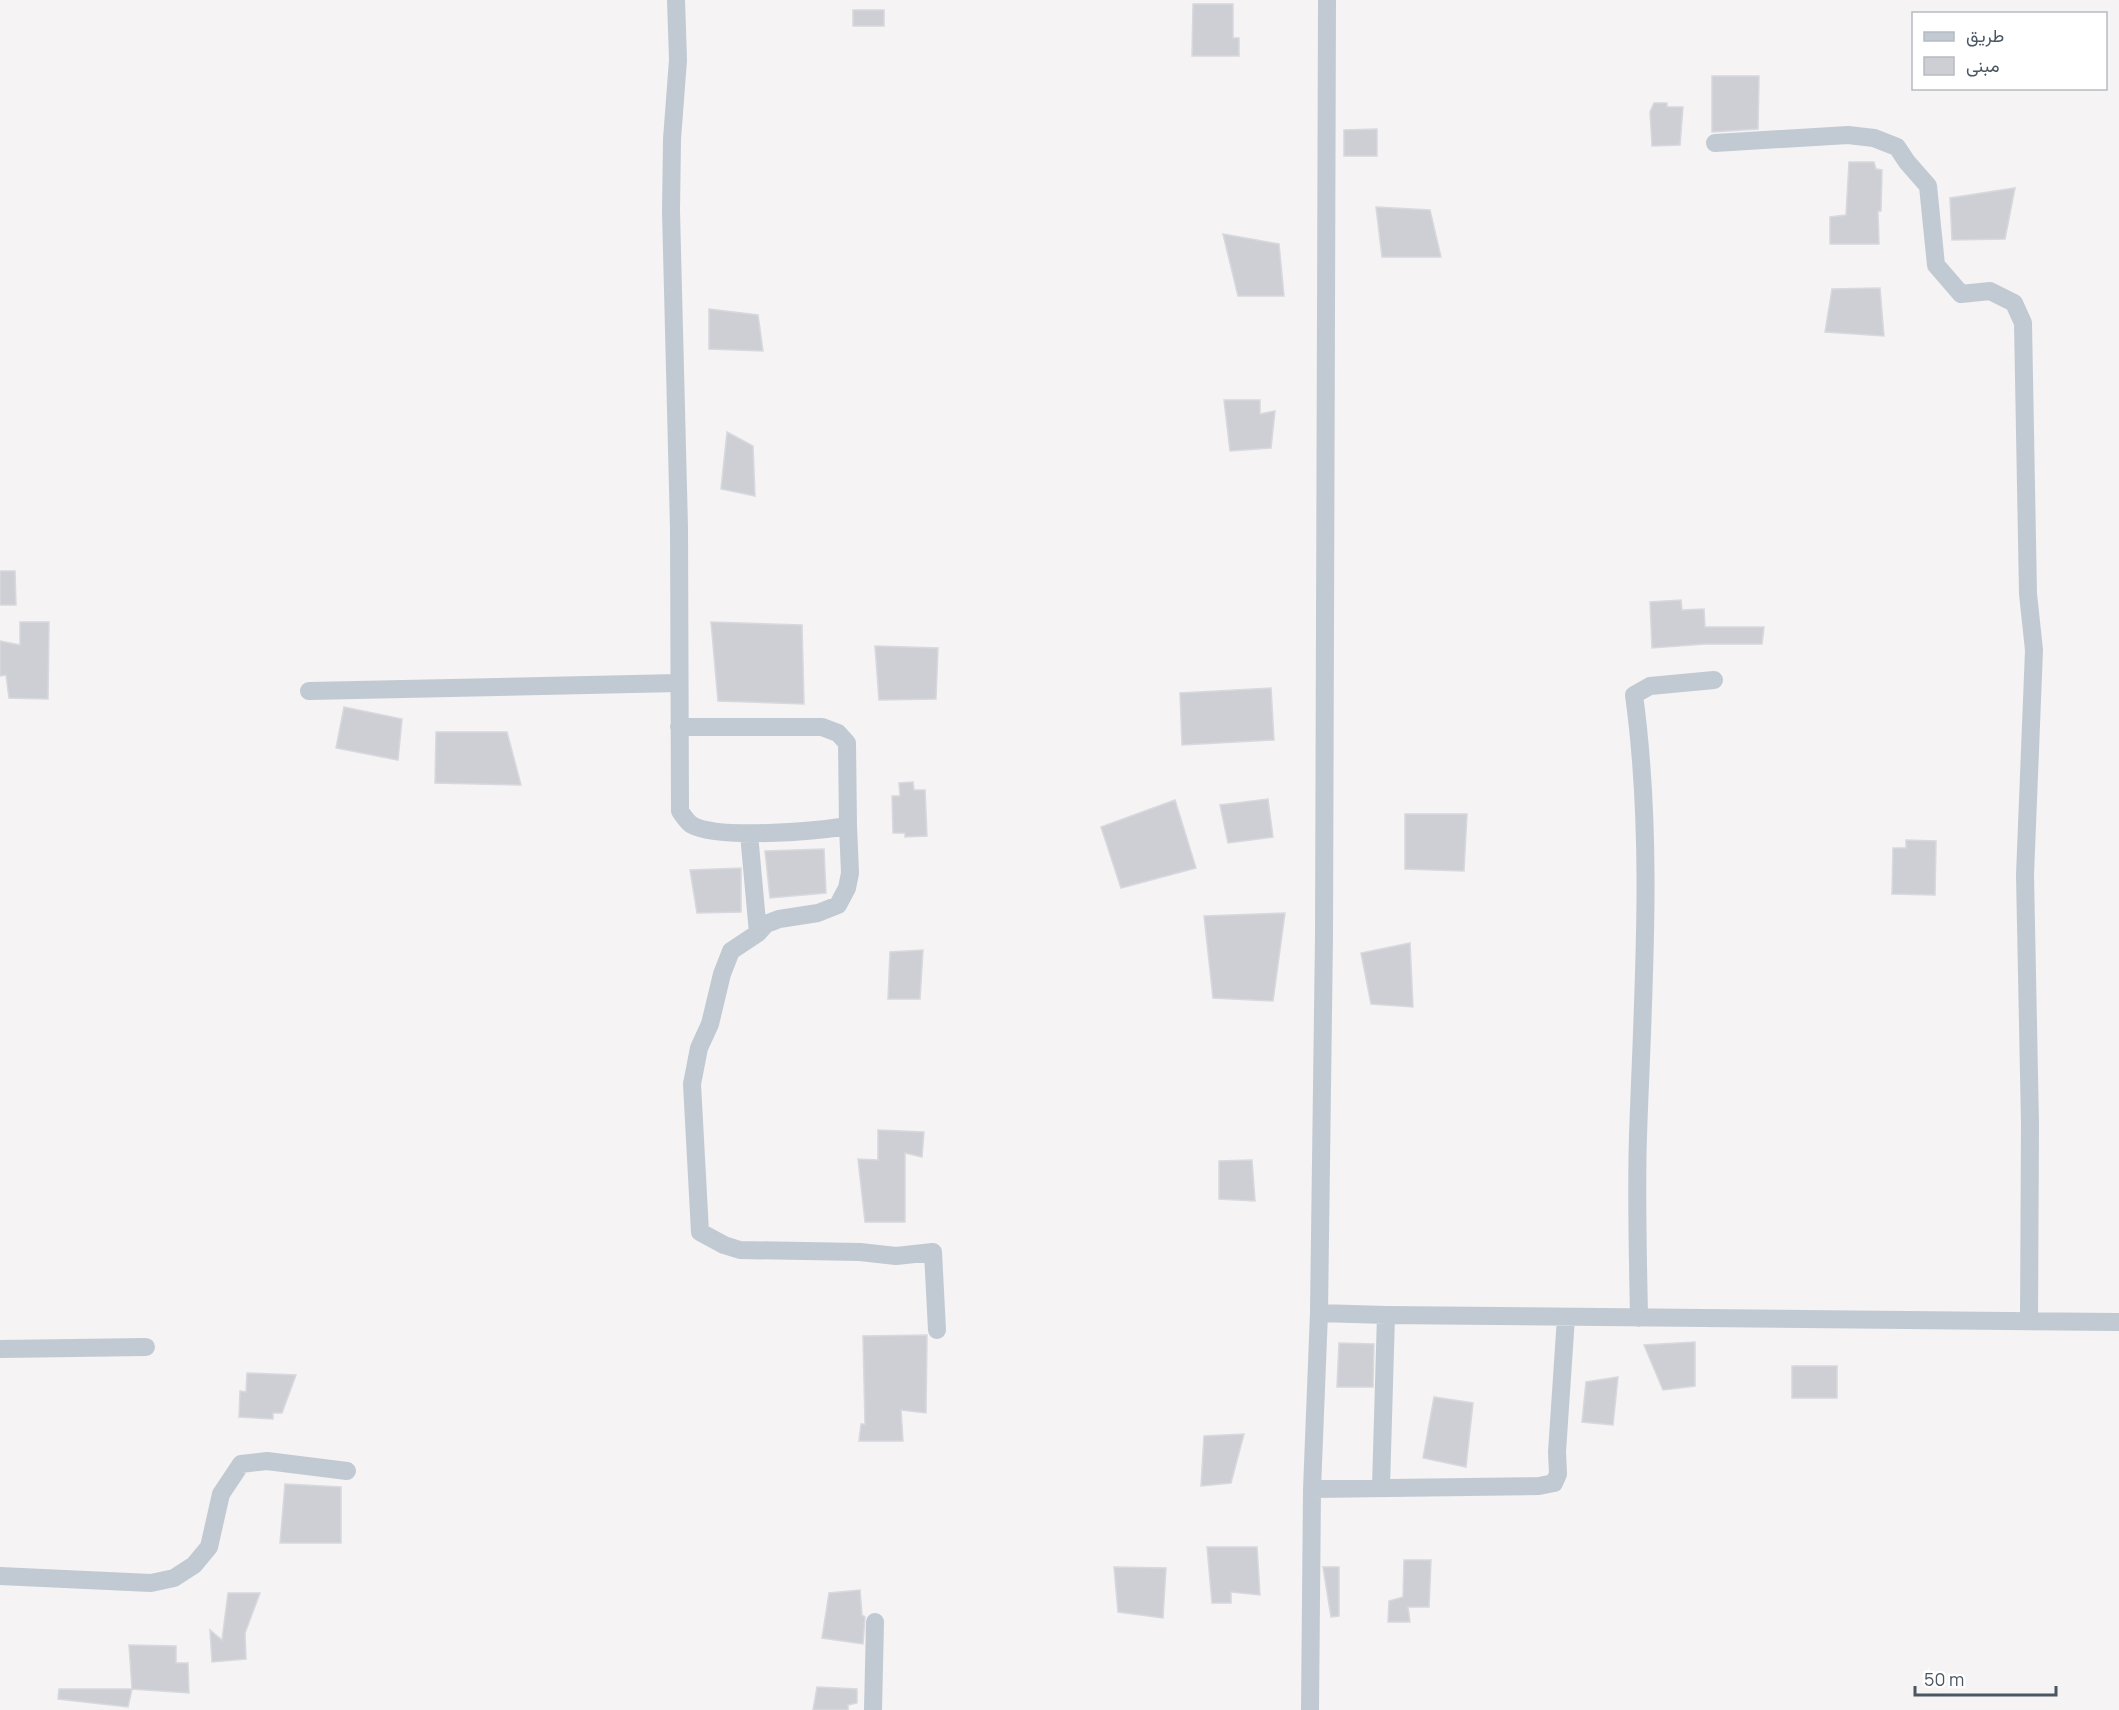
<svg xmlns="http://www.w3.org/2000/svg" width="2119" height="1710" font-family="Manrope,Vazirmatn,sans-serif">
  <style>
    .building { fill: #cdcfd5; stroke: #d7d9de; stroke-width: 1.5 }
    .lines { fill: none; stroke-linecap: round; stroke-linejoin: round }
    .street { stroke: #c1cad2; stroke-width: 18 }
  </style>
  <rect width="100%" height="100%" fill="#f5f3f3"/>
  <!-- building -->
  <path class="building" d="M1193 4H1233V38H1239V56H1192Z
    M853 10H884V26H853Z
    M1712 76H1759L1758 129 1712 132Z
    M1654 103H1667V107H1683L1680 145 1652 146 1650 112Z
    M1377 129V156H1344V130Z
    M1849 162H1874L1876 169 1882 170 1881 211H1878L1879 244H1830V217L1846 215Z
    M2015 188 2005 239 1952 240 1950 198Z
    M1376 207 1430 210 1441 257H1382Z
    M1223 234 1279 244 1284 296H1238Z
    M1880 288 1884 336 1825 332 1832 289Z
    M709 309 758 315 763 351 709 349Z
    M1224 400H1260V414L1275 411 1271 448 1230 451Z
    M727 432 753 446 755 496 721 489Z
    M0 571H15L16 605H0Z
    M1681 600 1682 610 1704 609 1705 627H1764L1762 644H1705L1652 648 1650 602Z
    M20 622H49L48 699 9 698 6 675 0 676V641L20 645Z
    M711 622 802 625 804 704 718 701Z
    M875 646 938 648 936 699 879 700Z
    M1271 688 1274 740 1182 745 1180 693Z
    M344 707 402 719 398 760 336 748Z
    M436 732H507L521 785 435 783Z
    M913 782 914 790H925L927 836 905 837V833H893L892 796H900L899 783Z
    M1268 799 1273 837 1228 843 1220 805Z
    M1175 800 1196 868 1121 888 1101 827Z
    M1405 814H1467L1464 871 1405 869Z
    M1906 840 1936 841 1935 895 1892 894 1893 848H1906Z
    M824 849 826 893 770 898 765 851Z
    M741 868V912L697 913 690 870Z
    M1285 913 1273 1001 1213 998 1204 916Z
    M1410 943 1413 1007 1371 1004 1361 953Z
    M923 950 920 999H888L890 952Z
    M878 1130 924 1132 922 1157 905 1153V1222H865L858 1159 878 1160Z
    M1252 1160 1255 1201 1219 1199V1161Z
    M927 1335 926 1413 901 1410 903 1441H859L861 1424H865L863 1336Z
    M1695 1342V1386L1663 1390 1644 1345Z
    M1339 1343 1374 1344 1373 1387H1337Z
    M1792 1366H1837V1398H1792Z
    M247 1373 296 1375 282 1413H273V1419L239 1417 240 1391 246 1392Z
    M1618 1377 1613 1425 1582 1422 1586 1382Z
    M1434 1397 1473 1403 1466 1467 1423 1458Z
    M1244 1434 1231 1483 1201 1486 1204 1436Z
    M285 1484 341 1487V1543H280Z
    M1207 1547H1257L1260 1595 1231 1592V1603H1212Z
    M1404 1560H1431L1429 1607H1408L1410 1622H1388L1389 1601 1403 1597Z
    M1114 1567 1166 1568 1163 1618 1118 1612Z
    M1323 1567H1339V1616L1331 1617Z
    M860 1590 862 1615 865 1617 863 1644 822 1638 829 1593Z
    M228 1593H260L245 1633 246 1659 212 1662 210 1630 222 1640Z
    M129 1645 176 1646V1663H188L189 1693 132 1689Z
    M817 1687 857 1689V1703L848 1705V1710H813Z
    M59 1689H132L128 1707 58 1699Z"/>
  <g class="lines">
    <!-- street -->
    <path class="street" d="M676 0 678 60 672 139 671 211 679 528 680 811C683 815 687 822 692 825 719 840 816 831 848 826L850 873 847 888 838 905 818 913 779 919 766 924 758 933 731 951 722 974 710 1024 699 1048 692 1084 700 1232 724 1245 740 1250 860 1252 896 1256 933 1252 937 1330
      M1715 143 1848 135 1874 138 1897 147 1907 162 1928 186 1936 265 1961 294 1990 291 2014 303 2023 323 2028 594 2034 650 2025 875 2030 1124 2029 1321
      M309 691 678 683
      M679 727H822L838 733 847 743 848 826
      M749 834 758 933
      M1319 1313 1386 1315 2119 1322
      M1639 1318C1638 1257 1636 1196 1638 1136 1643 990 1654 841 1634 695L1650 686 1714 680
      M0 1349 146 1347
      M1381 1487 1386 1315
      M1312 1489 1539 1486 1554 1483 1558 1474 1557 1452 1566 1317
      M0 1576 151 1583 174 1578 194 1565 209 1547 221 1494 241 1464 267 1461 347 1471
      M873 1710 875 1622
      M1310 1710 1312 1489 1319 1313 1324 936 1327 0"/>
  </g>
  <!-- legend -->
  <rect x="1912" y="12" width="195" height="78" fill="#ffffff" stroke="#b7bbc0" stroke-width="1.5"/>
  <rect x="1924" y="32" width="30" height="9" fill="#c1cad2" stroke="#b7bbc0" stroke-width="1.5"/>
  <text x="1966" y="42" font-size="18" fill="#4a5661">طريق</text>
  <rect x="1924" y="57" width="30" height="18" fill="#cdcfd5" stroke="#b7bbc0" stroke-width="1.5"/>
  <text x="1966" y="72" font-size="18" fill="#4a5661">مبنى</text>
  <!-- scale -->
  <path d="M1915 1686v9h141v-9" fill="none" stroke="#4a5661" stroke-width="3"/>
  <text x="1924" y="1686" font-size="18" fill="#4a5661" stroke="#ffffff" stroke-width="4.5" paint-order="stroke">50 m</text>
</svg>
